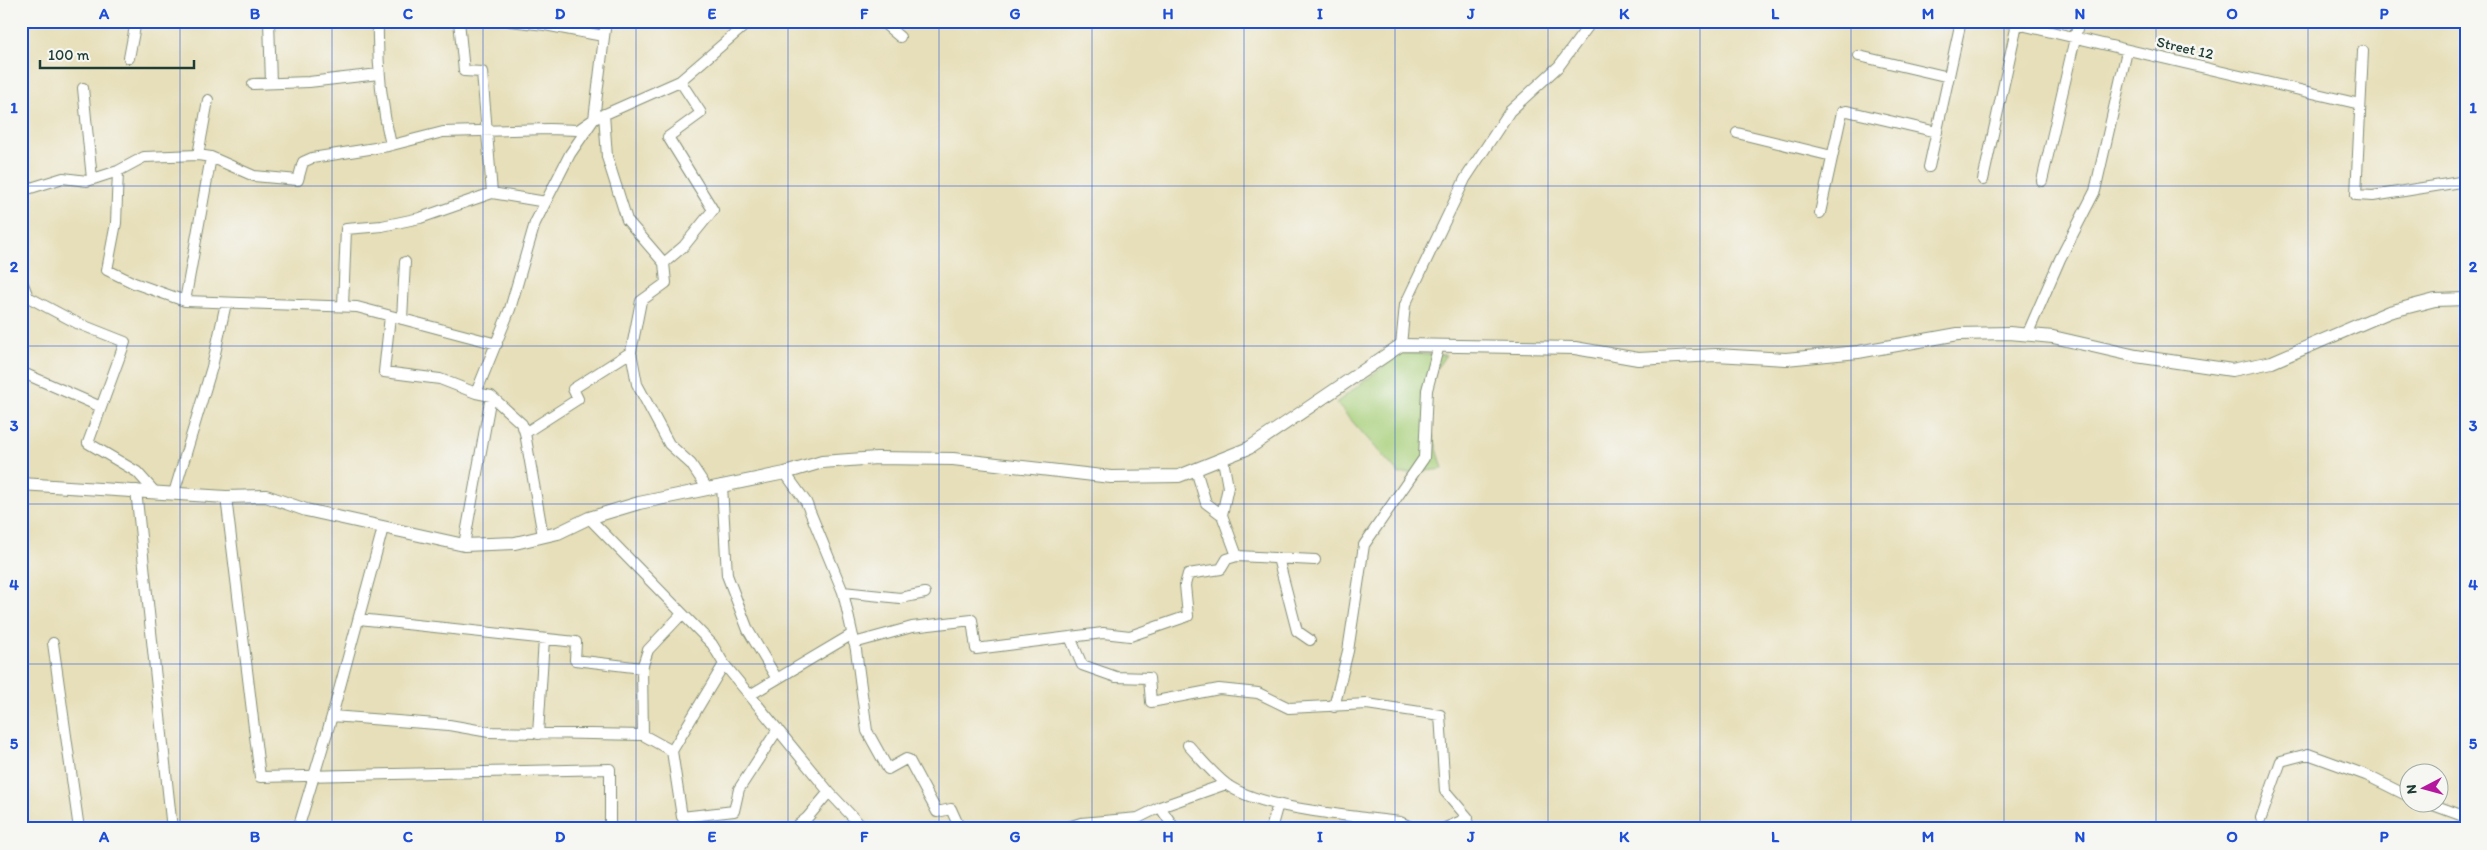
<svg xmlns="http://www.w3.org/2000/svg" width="2487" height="850" font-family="Itim,sans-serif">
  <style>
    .green { fill: #a8d07b; stroke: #648658 }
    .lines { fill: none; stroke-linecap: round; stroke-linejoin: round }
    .minor-casing { stroke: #838e76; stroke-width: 12 }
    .tertiary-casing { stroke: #838e76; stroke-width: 14 }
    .minor { stroke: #fff; stroke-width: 10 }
    .tertiary { stroke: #fff; stroke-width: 12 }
    .grid { fill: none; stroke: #1d4ed8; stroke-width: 1; stroke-opacity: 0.55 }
    .labels { text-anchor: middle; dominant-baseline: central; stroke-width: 5; stroke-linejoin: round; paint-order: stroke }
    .street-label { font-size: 15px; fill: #1f3d34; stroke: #f6f6f2 }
    .neatline { fill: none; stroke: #1d4ed8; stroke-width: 2 }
    .grid-label { font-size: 16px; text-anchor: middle; font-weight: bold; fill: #1d4ed8 }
  </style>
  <rect width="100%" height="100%" fill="#f6f6f2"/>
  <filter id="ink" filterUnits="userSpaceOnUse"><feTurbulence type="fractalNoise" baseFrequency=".02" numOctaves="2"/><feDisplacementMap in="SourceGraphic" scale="10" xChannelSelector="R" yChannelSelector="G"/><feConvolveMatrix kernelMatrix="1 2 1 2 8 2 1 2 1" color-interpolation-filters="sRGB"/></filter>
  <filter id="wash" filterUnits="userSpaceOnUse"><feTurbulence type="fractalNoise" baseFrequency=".0096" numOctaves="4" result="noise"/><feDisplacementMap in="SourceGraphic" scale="20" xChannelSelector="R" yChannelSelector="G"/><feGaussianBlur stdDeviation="1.12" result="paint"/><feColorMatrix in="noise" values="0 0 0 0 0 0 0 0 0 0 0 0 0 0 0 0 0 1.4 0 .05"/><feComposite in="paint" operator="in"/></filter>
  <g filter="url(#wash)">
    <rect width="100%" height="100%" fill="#e7dfb9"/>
    <!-- green -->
    <path class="green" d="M1401 353 1446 355 1420 391 1443 469 1399 474 1336 403Z"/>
  </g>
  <g filter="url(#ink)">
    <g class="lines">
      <defs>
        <path id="minor" d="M269 21 271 83
          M378 21C377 64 381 104 391 145
          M459 21 464 71 482 72 492 193
          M510 21 545 25 603 36
          M881 21 900 37
          M2004 21 2360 104
          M2363 51 2356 195 2373 196 2466 181
          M1859 56 1949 77
          M129 58 136 21
          M680 81 750 21
          M253 84 309 82 379 74
          M83 88 92 179
          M604 114 607 157 627 220 664 263
          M1737 133 1832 156
          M198 155 208 100
          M1929 167 1961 21
          M118 171 116 223 107 270 134 283 185 301 357 307 497 344
          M1983 180 2017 24
          M2042 181 2079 21
          M21 191 63 178 87 181 118 171 144 157 198 155 211 157
          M1820 213 1842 112 1847 111 1937 132
          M21 279 28 297 77 323 125 342 88 443 137 472 154 491
          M185 301 211 157 254 176 298 180 303 162 312 158 388 146 443 132 549 129 578 130 594 119 680 81 701 113 668 137 713 210 684 246 664 263 666 283 641 301 631 352 637 384 669 444 691 464 707 488
          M343 306 346 229 382 226 420 218 492 193 546 202
          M390 316 384 372 440 379 476 393
          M402 319 405 262
          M2027 335 2060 259 2095 191 2127 51
          M1401 345 1405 305 1465 179 1510 111 1559 66 1592 21
          M21 372 101 407
          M491 396 522 424 525 433 543 536
          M525 433 578 399 573 389 631 352
          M1196 470 1206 503 1222 515 1237 556 1315 560
          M785 473 806 502 843 592 856 650 867 731 888 769 906 759 909 760 937 812 951 809 960 829
          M722 485 727 575 748 630 777 679
          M136 490 172 829
          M174 493 212 367 226 303
          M226 497 260 777 610 769V829
          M1222 515 1228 487 1223 460
          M589 518 712 644 724 664 829 792 864 829
          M464 545 491 396 476 393 510 309 535 223 570 154 594 119 606 21
          M1278 558 1297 631 1310 640
          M843 592 900 598 925 593
          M359 619 576 642 575 660 642 668
          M1070 637 1103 633 1130 636 1188 616 1185 585 1188 574 1221 569 1227 559 1237 556
          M53 643 79 829
          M854 643 912 627 972 620 976 649 1070 637 1082 665 1116 677 1149 678 1151 702 1219 689 1258 693 1289 708 1367 704 1440 715 1445 791 1468 818 1443 829
          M750 695 851 635
          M1334 707 1348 651 1364 545 1424 458 1427 390 1439 345
          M332 716 449 725 489 732 643 735 672 751 682 817 734 811 739 789 778 729
          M538 734 544 639
          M643 735 642 668 648 650 682 614
          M1188 745C1200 758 1212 773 1226 784 1255 806 1328 813 1365 818L1350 829
          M672 751 724 664
          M2425 802 2466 817
          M1160 807 1175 829
          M1365 818 1400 822 1415 829
          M2261 818 2281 761 2308 754 2366 775 2410 797
          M298 829 332 716 383 528
          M793 829 807 818 829 792
          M1062 829 1081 823 1138 818 1160 807 1226 784
          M1271 829 1278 804"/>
        <path id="tertiary" d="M21 484 226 497 266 496 306 510 464 545 515 543 558 533 589 518 639 503 785 473 822 462 877 458 953 459 1111 477 1179 476 1249 448 1401 345 1575 348 1638 359 1716 355 1786 359 1858 352 1958 334 2009 333 2053 337 2136 356 2232 370 2272 362 2389 312 2435 300 2466 299"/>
      </defs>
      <!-- minor casing -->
      <use href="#minor" class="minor-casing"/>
      <!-- tertiary casing -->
      <use href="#tertiary" class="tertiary-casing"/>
      <!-- minor -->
      <use href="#minor" class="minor"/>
      <!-- tertiary -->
      <use href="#tertiary" class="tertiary"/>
    </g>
  </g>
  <!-- grid -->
  <path class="grid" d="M180 21V829M332 21V829M483 21V829M636 21V829M788 21V829M939 21V829M1092 21V829M1244 21V829M1395 21V829M1548 21V829M1700 21V829M1851 21V829M2004 21V829M2156 21V829M2308 21V829M21 186H2466M21 346H2466M21 504H2466M21 664H2466"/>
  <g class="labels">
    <!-- street labels -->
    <g class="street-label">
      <text transform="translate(2185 48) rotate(13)">Street 12</text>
    </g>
  </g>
  <!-- margin -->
  <rect width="2487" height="850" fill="none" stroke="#f6f6f2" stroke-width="55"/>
  <!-- north arrow -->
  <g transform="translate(2424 788) rotate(264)"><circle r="24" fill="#f6f6f2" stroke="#a0aca6"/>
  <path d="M0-4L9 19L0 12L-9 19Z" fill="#b5179e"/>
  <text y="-8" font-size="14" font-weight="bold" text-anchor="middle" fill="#1f3d34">N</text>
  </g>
  <!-- scale -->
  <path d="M40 60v8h154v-8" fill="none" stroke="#1f3d34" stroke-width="2.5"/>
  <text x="48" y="60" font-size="15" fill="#1f3d34" stroke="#f6f6f2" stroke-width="4" paint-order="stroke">100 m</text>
  <rect x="28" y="28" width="2432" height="794" class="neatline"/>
  <g class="grid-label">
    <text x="104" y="19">A</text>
    <text x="255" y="19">B</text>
    <text x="408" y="19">C</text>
    <text x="560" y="19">D</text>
    <text x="712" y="19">E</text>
    <text x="864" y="19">F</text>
    <text x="1015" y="19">G</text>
    <text x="1168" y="19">H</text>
    <text x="1320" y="19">I</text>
    <text x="1471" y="19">J</text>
    <text x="1624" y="19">K</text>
    <text x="1775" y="19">L</text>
    <text x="1928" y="19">M</text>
    <text x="2080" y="19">N</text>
    <text x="2232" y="19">O</text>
    <text x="2384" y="19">P</text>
    <text x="14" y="113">1</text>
    <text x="2473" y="113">1</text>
    <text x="14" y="272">2</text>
    <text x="2473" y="272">2</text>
    <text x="14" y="431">3</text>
    <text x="2473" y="431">3</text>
    <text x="14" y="590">4</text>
    <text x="2473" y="590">4</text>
    <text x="14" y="749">5</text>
    <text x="2473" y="749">5</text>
    <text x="104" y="842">A</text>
    <text x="255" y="842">B</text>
    <text x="408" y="842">C</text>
    <text x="560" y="842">D</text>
    <text x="712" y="842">E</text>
    <text x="864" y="842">F</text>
    <text x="1015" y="842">G</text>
    <text x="1168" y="842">H</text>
    <text x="1320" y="842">I</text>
    <text x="1471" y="842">J</text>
    <text x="1624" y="842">K</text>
    <text x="1775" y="842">L</text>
    <text x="1928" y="842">M</text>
    <text x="2080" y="842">N</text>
    <text x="2232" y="842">O</text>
    <text x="2384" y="842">P</text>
  </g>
</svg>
